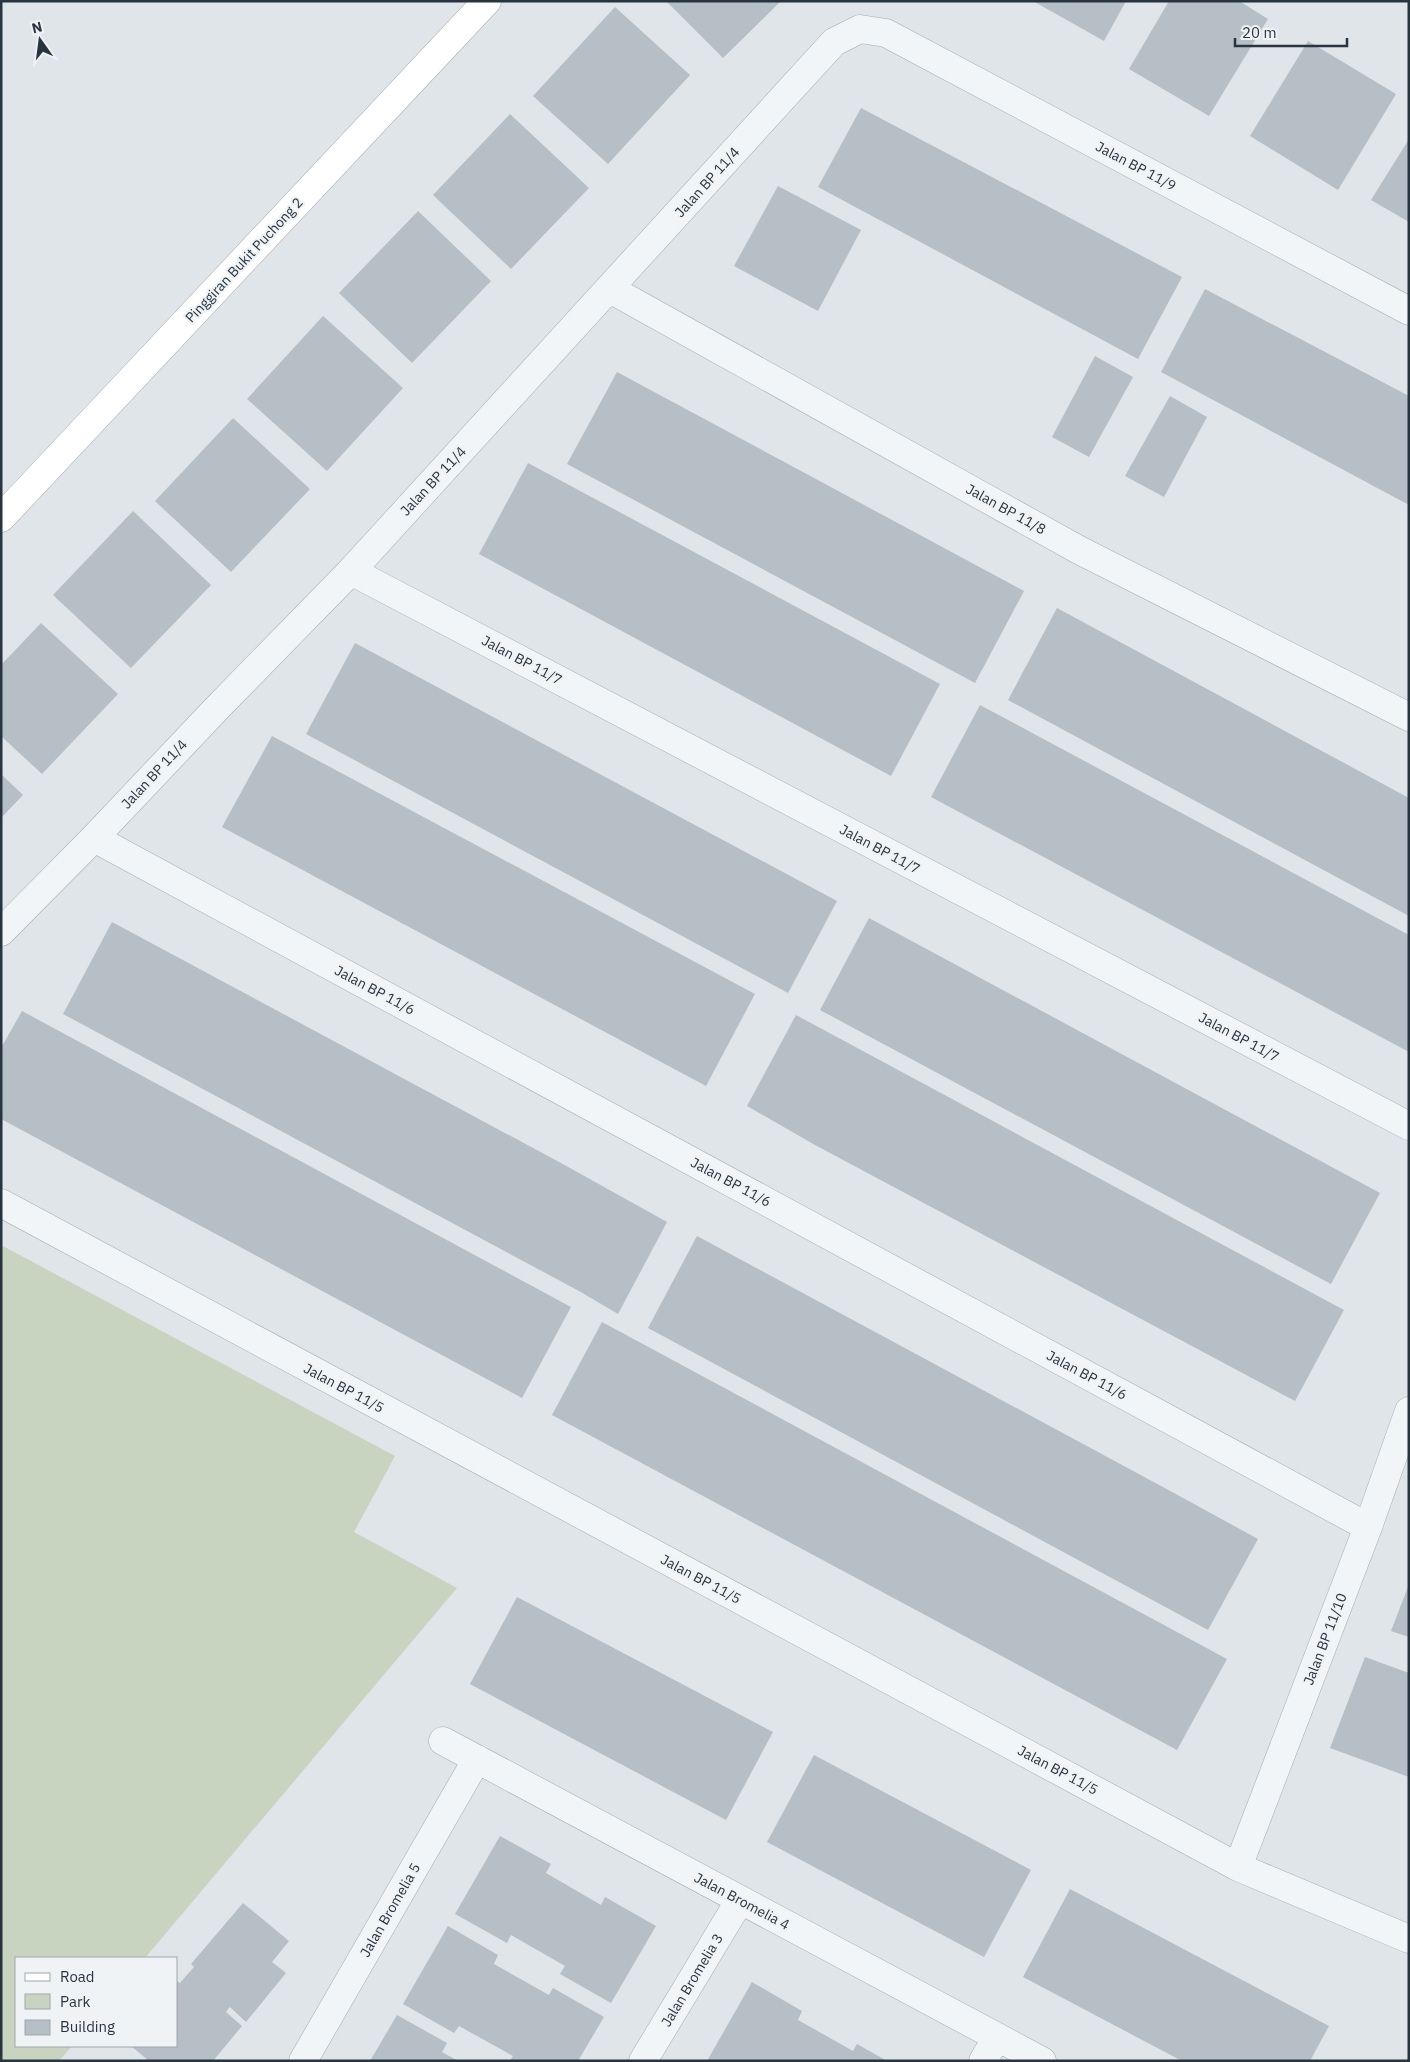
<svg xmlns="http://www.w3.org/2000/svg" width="1410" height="2062" font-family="'IBM Plex Sans',sans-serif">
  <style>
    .green { fill: #c8d3c0 }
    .building { fill: #b6bfc6 }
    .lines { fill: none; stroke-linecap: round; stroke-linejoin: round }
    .street-casing { stroke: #a4adb3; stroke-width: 29 }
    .secondary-casing { stroke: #a4adb3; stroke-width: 29 }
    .street { stroke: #f2f5f7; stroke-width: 28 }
    .secondary { stroke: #fff; stroke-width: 28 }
    .labels { text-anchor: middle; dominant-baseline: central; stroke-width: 4.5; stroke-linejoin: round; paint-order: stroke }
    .street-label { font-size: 14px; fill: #283540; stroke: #eff3f6 }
  </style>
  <rect width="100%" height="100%" fill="#dfe5e9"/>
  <!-- green -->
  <path class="green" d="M1 1245 395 1456 354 1532 457 1588 145 1958H16V2046H72L59 2061H1Z"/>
  <!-- building -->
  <path class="building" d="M666 1H781L723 58Z
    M1033 1H1126L1104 41Z
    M1169 1H1239L1268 19 1209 116 1129 69Z
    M615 7 690 75 608 164 533 96Z
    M1308 41 1396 94 1338 190 1250 136Z
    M861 108 1182 277 1138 359 818 187Z
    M510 114 589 188 511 269 433 195Z
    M1409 139V222L1371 200Z
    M778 186 861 230 818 311 734 266Z
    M418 211 491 281 412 363 339 293Z
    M1205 289 1409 396V505L1161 372Z
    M323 316 403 388 327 471 247 399Z
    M1095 356 1133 377 1089 457 1052 437Z
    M617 372 1024 591 975 683 567 464Z
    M1170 396 1207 417 1164 497 1125 476Z
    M233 418 310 489 231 572 155 501Z
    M528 463 940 684 891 776 479 554Z
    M133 511 211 585 131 668 53 595Z
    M1057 608 1409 798V916L1008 700Z
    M41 623 118 694 42 774 1 736V665Z
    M355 643 837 901 788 993 306 734Z
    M980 705 1409 935V1052L931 797Z
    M272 736 755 994 706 1086 222 827Z
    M1 774 23 795 1 818Z
    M869 918 1380 1193 1331 1284 820 1010Z
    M112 922 561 1163 667 1222 618 1314 579 1291 63 1014Z
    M22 1011 571 1307 522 1398 1 1119V1048Z
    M796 1015 1344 1310 1295 1401 815 1145 747 1106Z
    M697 1236 1174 1493 1258 1539 1208 1630 648 1328Z
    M602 1322 1227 1659 1177 1750 552 1415Z
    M1409 1584V1637L1391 1631Z
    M517 1597 773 1732 726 1820 470 1684Z
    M1365 1657 1409 1673V1777L1330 1748Z
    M814 1755 1031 1870 984 1957 767 1842Z
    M500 1836 551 1864 546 1873 601 1905 605 1897 656 1926 611 2003 560 1974 565 1966 511 1935 507 1943 455 1914Z
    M1070 1889 1329 2026 1310 2061H1182L1023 1977Z
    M243 1903 289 1941 272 1962 286 1973 246 2022 230 2007 228 2009 226 2012 242 2026 213 2061H149L131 2046H176V1982L177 1981 180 1983 194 1967 191 1964Z
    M448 1926 498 1955 494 1964 549 1995 553 1988 604 2017 578 2061H510L513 2056 459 2026 454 2033 403 2004Z
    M752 1982 802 2011 798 2020 853 2051 857 2044 887 2061H707Z
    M397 2015 447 2043 442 2052 458 2061H370Z"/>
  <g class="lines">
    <defs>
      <path id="street" d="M610 289 1079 550 1409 717
        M351 571 1409 1126
        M94 838 1368 1527
        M1 932 94 838 218 707 351 571 834 42 860 29 886 33 1409 311
        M1 1203 1238 1867 1409 1939
        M443 1741 1042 2061
        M1238 1867 1368 1527 1409 1411
        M303 2061 477 1759
        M643 2061 740 1900
        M983 2061 997 2037"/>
      <path id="secondary" d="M1 518 487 1"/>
    </defs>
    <!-- street casing -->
    <use href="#street" class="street-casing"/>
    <!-- secondary casing -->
    <use href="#secondary" class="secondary-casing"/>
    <!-- street -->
    <use href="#street" class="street"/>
    <!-- secondary -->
    <use href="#secondary" class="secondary"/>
  </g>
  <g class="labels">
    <!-- street labels -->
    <g class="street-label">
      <text transform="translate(1136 166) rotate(28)">Jalan BP 11/9</text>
      <text transform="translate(707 182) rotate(-48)">Jalan BP 11/4</text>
      <text transform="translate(244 260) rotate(-47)">Pinggiran Bukit Puchong 2</text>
      <text transform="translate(433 481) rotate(-47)">Jalan BP 11/4</text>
      <text transform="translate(1006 509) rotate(29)">Jalan BP 11/8</text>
      <text transform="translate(522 660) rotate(28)">Jalan BP 11/7</text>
      <text transform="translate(154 774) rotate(-47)">Jalan BP 11/4</text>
      <text transform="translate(880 849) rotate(28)">Jalan BP 11/7</text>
      <text transform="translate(375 990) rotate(28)">Jalan BP 11/6</text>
      <text transform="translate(1239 1037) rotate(28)">Jalan BP 11/7</text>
      <text transform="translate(731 1182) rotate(28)">Jalan BP 11/6</text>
      <text transform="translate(1087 1375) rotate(28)">Jalan BP 11/6</text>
      <text transform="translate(344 1388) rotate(28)">Jalan BP 11/5</text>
      <text transform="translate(701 1579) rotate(28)">Jalan BP 11/5</text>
      <text transform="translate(1325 1639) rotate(-69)">Jalan BP 11/10</text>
      <text transform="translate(1058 1770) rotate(28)">Jalan BP 11/5</text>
      <text transform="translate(742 1901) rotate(28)">Jalan Bromelia 4</text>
      <text transform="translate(390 1910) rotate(-60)">Jalan Bromelia 5</text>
      <text transform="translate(692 1980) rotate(-59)">Jalan Bromelia 3</text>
    </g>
  </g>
  <!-- border -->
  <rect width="1410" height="2062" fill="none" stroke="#283540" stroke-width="5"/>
  <!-- legend -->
  <rect x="15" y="1957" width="162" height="90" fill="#eff3f6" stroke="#9fa7ad"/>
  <rect x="25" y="1973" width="25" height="8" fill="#ffffff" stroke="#9fa7ad"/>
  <text x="60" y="1982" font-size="15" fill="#283540">Road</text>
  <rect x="25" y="1994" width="25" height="15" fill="#c8d3c0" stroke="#9fa7ad"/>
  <text x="60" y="2007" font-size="15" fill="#283540">Park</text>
  <rect x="25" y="2020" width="25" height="15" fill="#b6bfc6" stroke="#9fa7ad"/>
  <text x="60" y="2032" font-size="15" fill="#283540">Building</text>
  <!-- north arrow -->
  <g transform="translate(40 40) rotate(346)" stroke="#eff3f6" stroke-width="4" paint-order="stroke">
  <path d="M0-4L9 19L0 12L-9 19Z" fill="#283540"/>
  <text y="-8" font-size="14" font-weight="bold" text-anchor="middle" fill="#283540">N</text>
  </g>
  <!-- scale -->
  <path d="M1235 38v8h112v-8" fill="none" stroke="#283540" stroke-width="2.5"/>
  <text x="1242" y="38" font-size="15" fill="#283540" stroke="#eff3f6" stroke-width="4" paint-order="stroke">20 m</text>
</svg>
